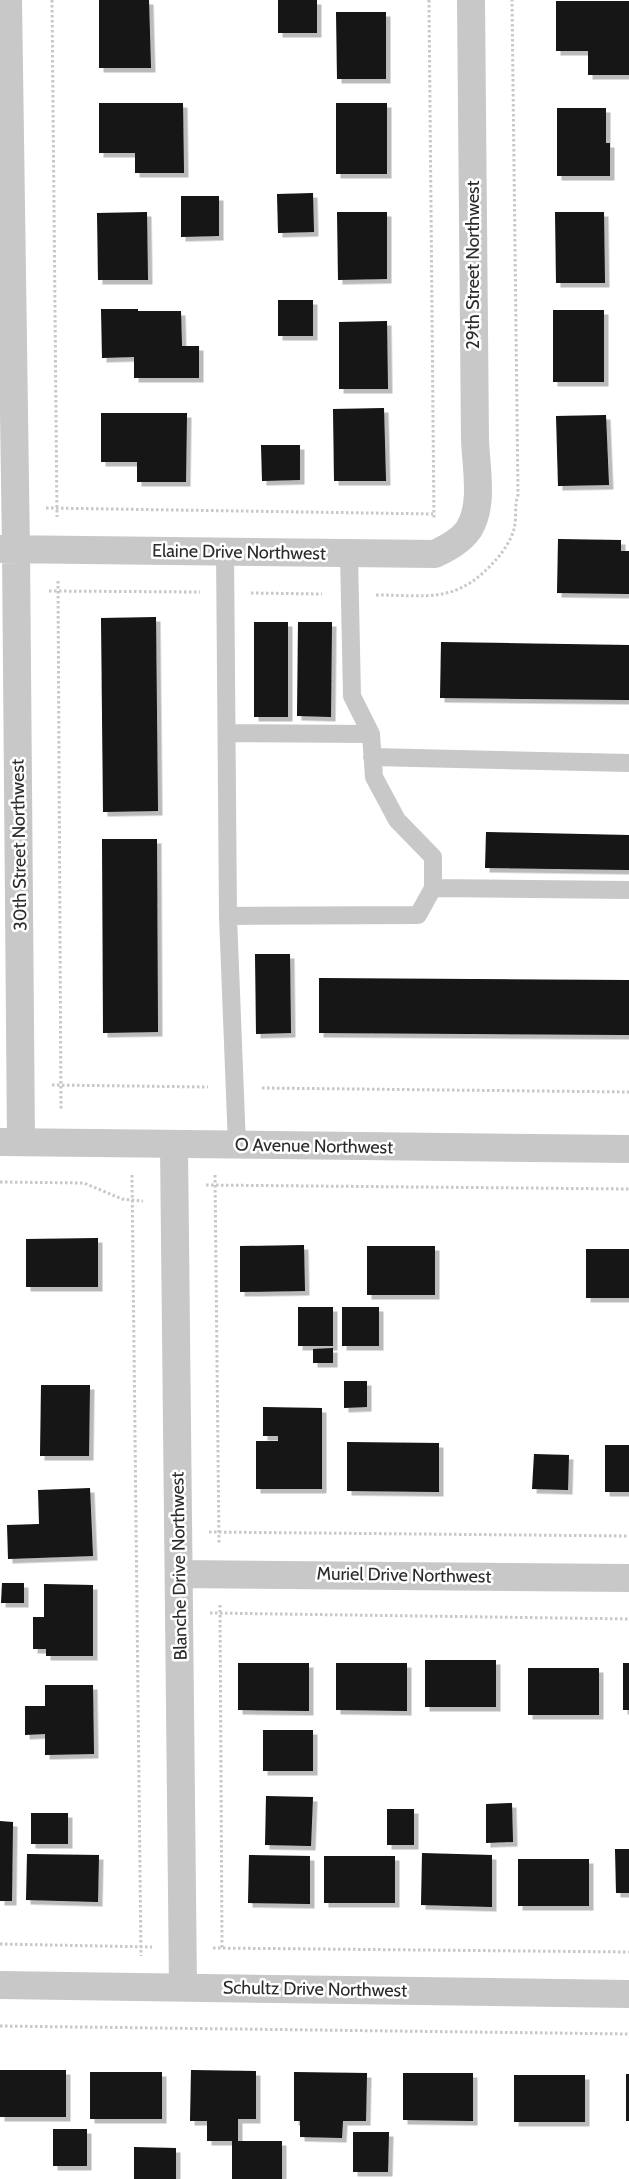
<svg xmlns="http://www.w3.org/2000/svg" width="629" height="2179" font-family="Cabin,sans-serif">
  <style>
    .building { fill: #121212; filter: url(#shadow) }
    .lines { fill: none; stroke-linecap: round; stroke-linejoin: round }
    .path { stroke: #c8c8c8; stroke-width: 3; stroke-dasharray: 2.5 2.5; stroke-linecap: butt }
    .service { stroke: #c8c8c8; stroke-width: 18 }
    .minor { stroke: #c8c8c8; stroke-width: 28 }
    .tertiary { stroke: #c8c8c8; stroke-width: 28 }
    .labels { text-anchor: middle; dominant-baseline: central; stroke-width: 5; stroke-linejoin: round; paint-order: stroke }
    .street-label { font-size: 18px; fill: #2b2b2b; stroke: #fff }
  </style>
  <defs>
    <filter id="shadow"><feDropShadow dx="4.5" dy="4.5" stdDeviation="0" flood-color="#0004"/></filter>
  </defs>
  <rect width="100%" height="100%" fill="#fff"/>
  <!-- building -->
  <path class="building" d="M99 0H149L151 68H99Z
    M278 0H317V33H278Z
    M556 1H629V75H588V51H556Z
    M336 12H386V79H337Z
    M99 103H183L184 173H135V153H99Z
    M336 103H387V174H336Z
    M557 108H606V143H610V176H557Z
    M313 193 314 232 278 233 277 194Z
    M181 196H219V236L181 237Z
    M147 212 148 280H98L97 213Z
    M337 212H387V279L338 280Z
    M555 212H604L605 283H556Z
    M278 300H313V336H278Z
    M101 309H138V311H181L182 346H199V378H134V357L102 358Z
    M553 310H604V382H553Z
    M387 321 388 389H339V322Z
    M384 408 386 481H334L333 409Z
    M101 413H187L186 482H137V462H101Z
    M606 415 609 485 558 486 556 416Z
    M261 445H300V480L262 481Z
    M558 539 621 540V551H629V594L557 593Z
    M156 617 158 811 103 812 101 618Z
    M254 622H288V717H254Z
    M298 622H332L331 717 297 716Z
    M441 642 629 645V700L440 698Z
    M486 832 629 835V870L485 868Z
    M102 839H157L158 1032 103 1033Z
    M255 954H290L291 1033 256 1034Z
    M319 978 629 980V1035L319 1033Z
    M98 1238V1287H26V1239Z
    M304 1245 305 1291 240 1292V1246Z
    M367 1246H435V1295H367Z
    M586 1249H629V1298H586Z
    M298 1307H333V1346H298Z
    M342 1307H379V1346H342Z
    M333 1348V1363H313V1349Z
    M344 1381H367V1407L344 1408Z
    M41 1385H90L89 1456H40Z
    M263 1407 322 1408V1489H256V1441H278V1436H263Z
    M347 1442 439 1443V1492L347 1491Z
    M605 1445H629V1492H605Z
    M534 1454 569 1455 568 1490 532 1489Z
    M90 1488 93 1556 8 1559 7 1525 39 1524 38 1490Z
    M2 1583H24V1603H1Z
    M44 1584 93 1585V1656H46V1649H33V1617H44Z
    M425 1660H496V1707H425Z
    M238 1663H309V1711L238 1710Z
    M336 1663H407V1711L336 1710Z
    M623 1663H629V1710H623Z
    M528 1668H599V1715H528Z
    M45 1685H93L94 1754 45 1755V1734L25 1735V1706H45Z
    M263 1730H313V1771H263Z
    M266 1796 313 1797 311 1846 265 1845Z
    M512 1803 513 1842 486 1843V1804Z
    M387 1809H414V1845H387Z
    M31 1813H68V1844H31Z
    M0 1821 13 1822 12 1901H0Z
    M615 1849H629V1893H616Z
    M422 1853 492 1855V1907L421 1905Z
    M27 1854 99 1855 98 1902 26 1900Z
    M249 1855 310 1856V1904L248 1903Z
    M324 1856H395V1903H324Z
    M518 1859H589V1906H518Z
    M0 2070H66V2117H0Z
    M191 2070 256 2071V2119H238V2141H282V2179H232V2141H207V2121H190Z
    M90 2072H162V2119H90Z
    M294 2072 367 2073 366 2121H343L342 2138 300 2137V2121H294Z
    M403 2073H473V2121L403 2120Z
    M626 2074H629V2121H626Z
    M514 2075H585V2122H514Z
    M53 2129H87V2166H53Z
    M353 2132H389L388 2172H353Z
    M134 2147 176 2148V2179H134Z"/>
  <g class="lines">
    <!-- path -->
    <path class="path" d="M52 0 57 517
      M429 0 434 520
      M46 508 433 514
      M58 581 61 1110
      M49 591 200 592
      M251 593 322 594
      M376 595C426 595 455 604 492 564 501 555 511 541 514 529 517 517 514 506 518 495L512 0
      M52 1085 208 1087
      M262 1088 629 1092
      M132 1175 141 1956
      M215 1175 219 1544
      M0 1182 84 1183 122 1199 143 1201
      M206 1185 629 1189
      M209 1532 629 1536
      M220 1605 222 1948
      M210 1613 629 1619
      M0 1944 152 1947
      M213 1948 629 1952
      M0 2026 629 2034"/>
    <!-- service -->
    <path class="service" d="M225 551 228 916 237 1145
      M349 554 352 696 371 734
      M227 733 371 734 374 777 397 820 433 857V888L418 915 228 916
      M372 757 629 763
      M433 888 629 890"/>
    <!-- minor -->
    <path class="minor" d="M8 0 16 549 21 1142
      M0 549 435 554C447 548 461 541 469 529 484 505 476 467 475 440L471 0
      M174 1145 183 1987
      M179 1574 629 1578
      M0 1985 629 1994"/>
    <!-- tertiary -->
    <path class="tertiary" d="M0 1142 629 1149"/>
  </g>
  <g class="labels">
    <!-- street labels -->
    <g class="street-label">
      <text transform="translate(473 265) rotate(-90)">29th Street Northwest</text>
      <text transform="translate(239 552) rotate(1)">Elaine Drive Northwest</text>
      <text transform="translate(19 845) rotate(-91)">30th Street Northwest</text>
      <text transform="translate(314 1146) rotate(1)">O Avenue Northwest</text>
      <text transform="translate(179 1566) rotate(-91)">Blanche Drive Northwest</text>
      <text transform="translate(404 1575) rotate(1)">Muriel Drive Northwest</text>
      <text transform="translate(315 1989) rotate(1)">Schultz Drive Northwest</text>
    </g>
  </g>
</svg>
